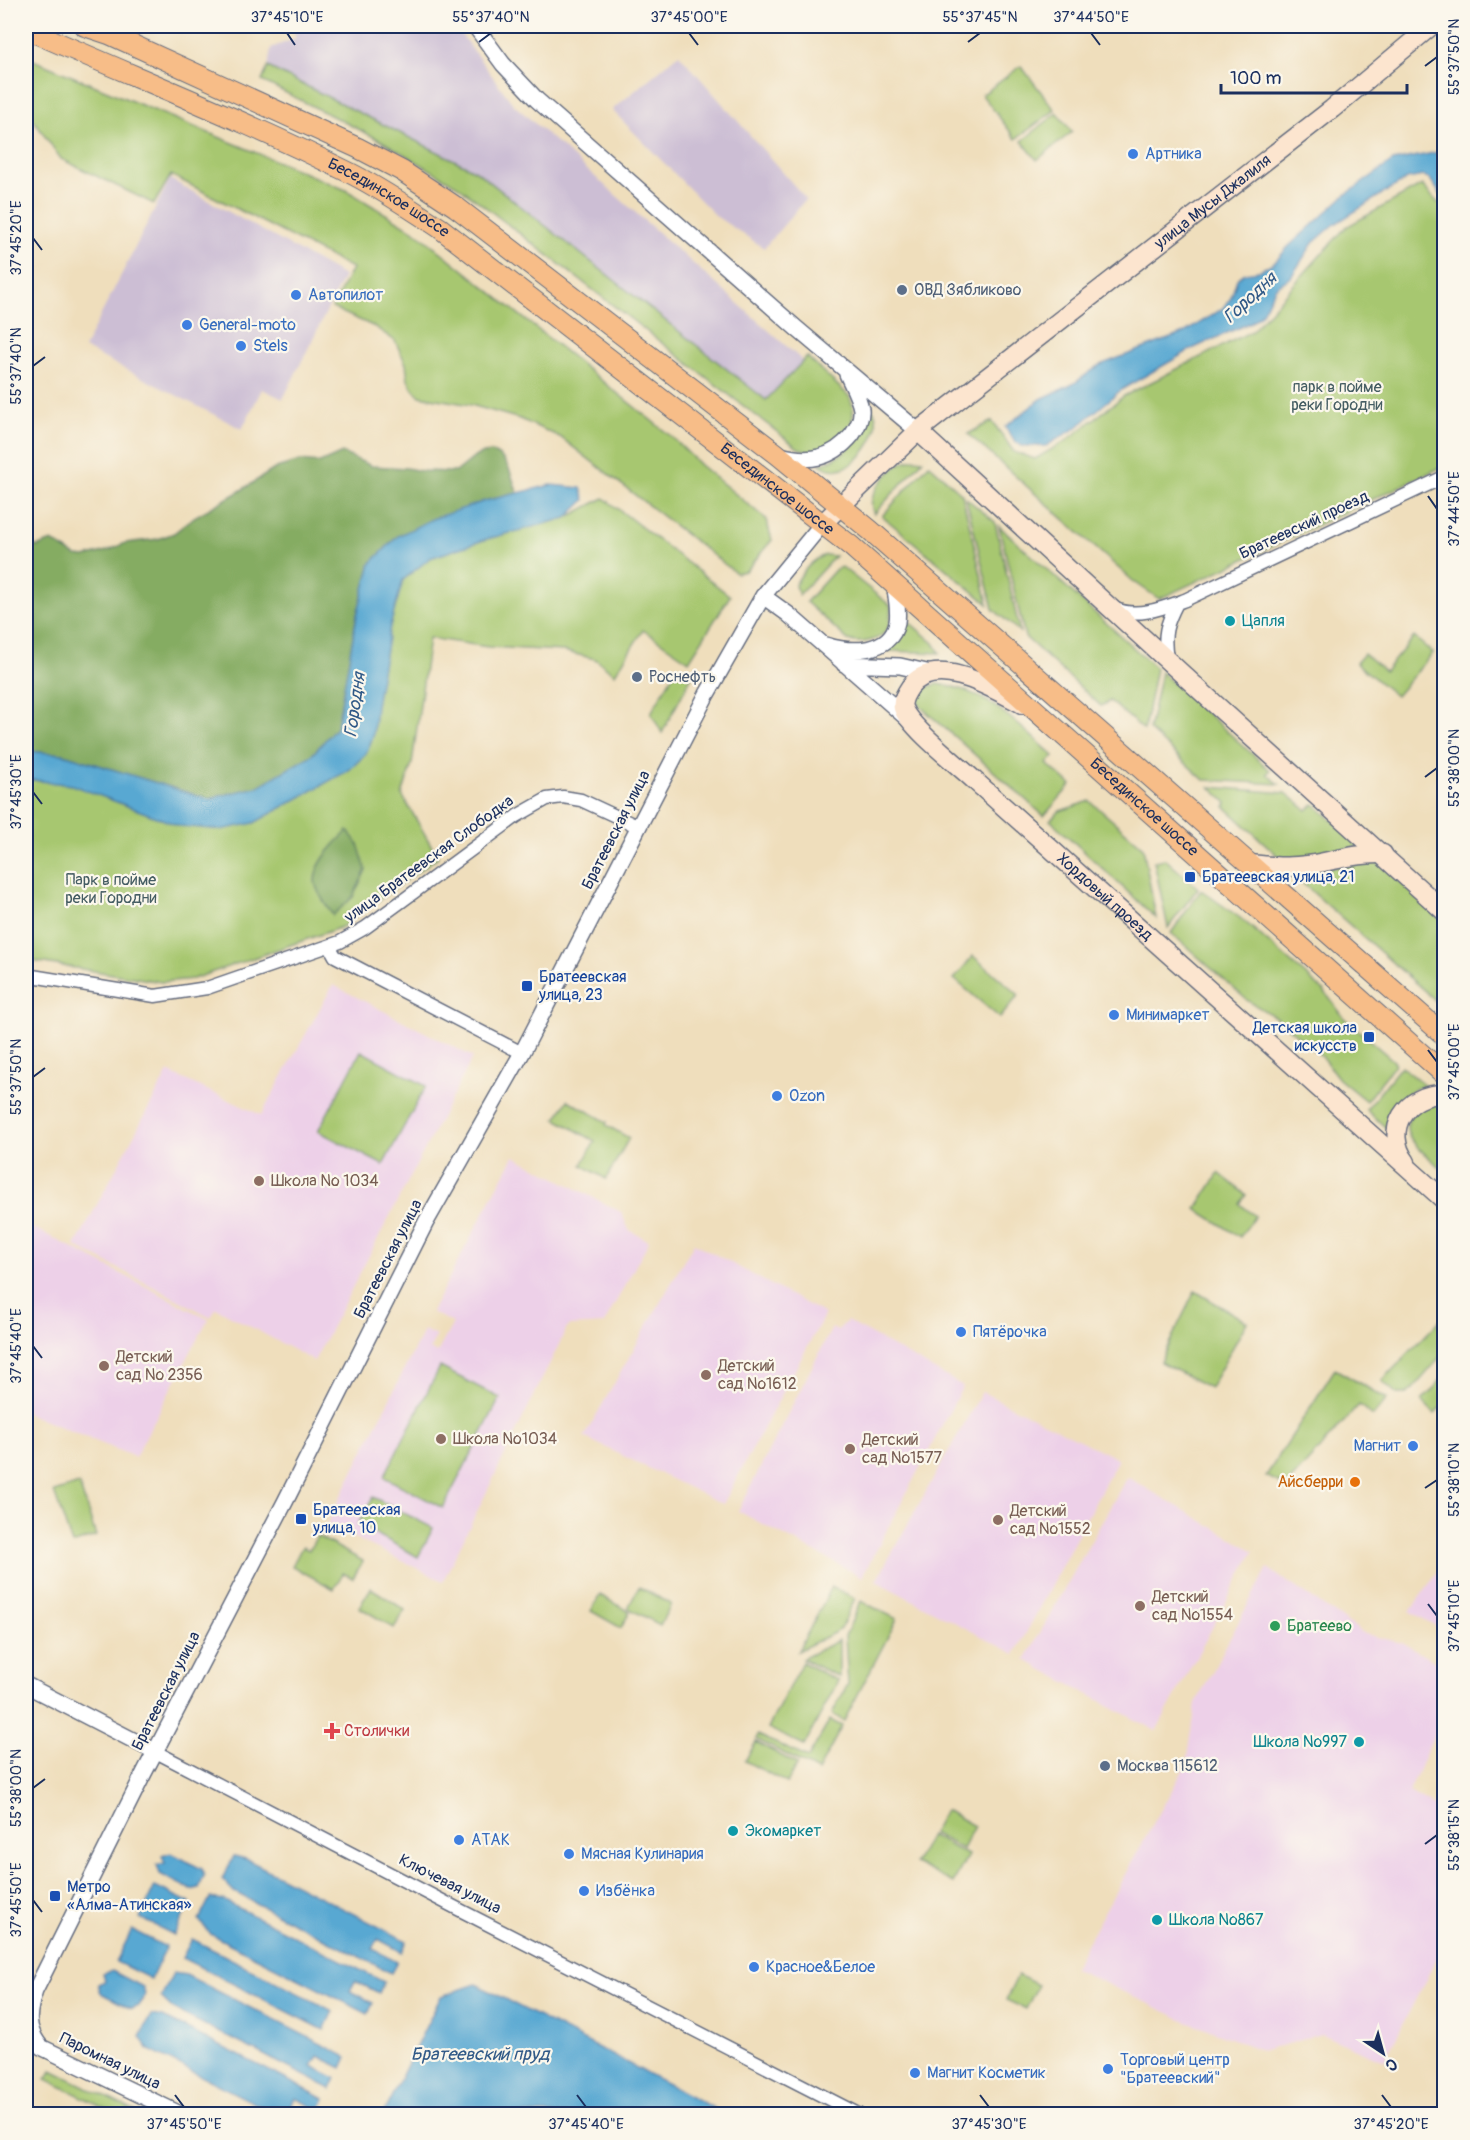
<svg xmlns="http://www.w3.org/2000/svg" width="1470" height="2140" font-family="Pangolin,sans-serif">
  <style>
    .built { fill: #edd0e8 }
    .industrial { fill: #ccbed4 }
    .green { fill: #a7c770; stroke: #617b67; stroke-width: 1.5 }
    .forest { fill: #85ac62; stroke: #506e60; stroke-width: 1.5 }
    .water { fill: #58a8d2; stroke: #3a6c98; stroke-width: 1.5 }
    .lines { fill: none; stroke-linecap: round; stroke-linejoin: round }
    .minor-casing { stroke: #656c7f; stroke-width: 15 }
    .tertiary-casing { stroke: #656c7f; stroke-width: 18 }
    .secondary-casing { stroke: #656c7f; stroke-width: 21 }
    .primary-casing { stroke: #656c7f; stroke-width: 22 }
    .minor { stroke: #fff; stroke-width: 12 }
    .tertiary { stroke: #fff; stroke-width: 15 }
    .secondary { stroke: #fce5cf; stroke-width: 18 }
    .primary { stroke: #f7bd88; stroke-width: 20 }
    .ticks { fill: none; stroke: #1b2f5e; stroke-width: 2 }
    .shop-dot { fill: #3f7fe0; stroke: #fbf7ec; stroke-width: 2 }
    .service-dot { fill: #5c6f8a; stroke: #fbf7ec; stroke-width: 2 }
    .culture-dot { fill: #0f9aa8; stroke: #fbf7ec; stroke-width: 2 }
    .transit-dot { fill: #1a4fb4; stroke: #fbf7ec; stroke-width: 2 }
    .education-dot { fill: #8d6e63; stroke: #fbf7ec; stroke-width: 2 }
    .food-dot { fill: #e8710a; stroke: #fbf7ec; stroke-width: 2 }
    .leisure-dot { fill: #2e9e5b; stroke: #fbf7ec; stroke-width: 2 }
    .health-dot { fill: #e0444e; stroke: #fbf7ec; stroke-width: 2 }
    .labels { text-anchor: middle; dominant-baseline: central; stroke-width: 4.5; stroke-linejoin: round; paint-order: stroke }
    .shop-label { font-size: 16px; fill: #366cbe; stroke: #fbf7ec; text-anchor: start }
    .street-label { font-size: 16px; fill: #1b2f5e; stroke: #fbf7ec }
    .service-label { font-size: 16px; fill: #4e5e75; stroke: #fbf7ec; text-anchor: start }
    .park-label { font-size: 16px; fill: #455d63; stroke: #fbf7ec }
    .culture-label { font-size: 16px; fill: #0d838f; stroke: #fbf7ec; text-anchor: start }
    .transit-label { font-size: 16px; fill: #164399; stroke: #fbf7ec; text-anchor: start }
    .education-label { font-size: 16px; fill: #785e54; stroke: #fbf7ec; text-anchor: start }
    .food-label { font-size: 16px; fill: #c56008; stroke: #fbf7ec; text-anchor: end }
    .leisure-label { font-size: 16px; fill: #27864d; stroke: #fbf7ec; text-anchor: start }
    .health-label { font-size: 16px; fill: #be3a42; stroke: #fbf7ec; text-anchor: start }
    .water-label { font-size: 18px; font-style: italic; fill: #305987; stroke: #fbf7ec }
    .neatline { fill: none; stroke: #1b2f5e; stroke-width: 2 }
    .ticks-label { font-size: 15px; text-anchor: middle; fill: #1b2f5e }
  </style>
  <rect width="100%" height="100%" fill="#fbf7ec"/>
  <filter id="ink" filterUnits="userSpaceOnUse"><feTurbulence type="fractalNoise" baseFrequency=".0167" numOctaves="2"/><feDisplacementMap in="SourceGraphic" scale="12" xChannelSelector="R" yChannelSelector="G"/><feConvolveMatrix kernelMatrix="1 2 1 2 8 2 1 2 1" color-interpolation-filters="sRGB"/></filter>
  <filter id="wash" filterUnits="userSpaceOnUse"><feTurbulence type="fractalNoise" baseFrequency=".008" numOctaves="4" result="noise"/><feDisplacementMap in="SourceGraphic" scale="24" xChannelSelector="R" yChannelSelector="G"/><feGaussianBlur stdDeviation="1.35" result="paint"/><feColorMatrix in="noise" values="0 0 0 0 0 0 0 0 0 0 0 0 0 0 0 0 0 1.4 0 .05"/><feComposite in="paint" operator="in"/></filter>
  <g filter="url(#wash)">
    <rect width="100%" height="100%" fill="#efdebc"/>
    <!-- built -->
    <path class="built" d="M333 985 473 1057 314 1361 216 1308 211 1317 75 1246 168 1072 261 1115Z
      M514 1156 621 1212 629 1230 649 1241 604 1324 568 1326 443 1581 327 1524 424 1330 436 1336 430 1349 437 1353 453 1323 431 1312Z
      M34 1228 208 1319 135 1457 26 1413V1243Z
      M694 1243 825 1314 723 1504 584 1437Z
      M847 1321 963 1386 862 1577 738 1511 832 1328 837 1331Z
      M982 1392 1118 1459 1015 1654 876 1581Z
      M1127 1477 1254 1551 1156 1731 1025 1660Z
      M1444 1563V1631L1410 1611Z
      M1267 1568 1365 1634 1402 1643 1444 1667V1712L1409 1792 1444 1812V1944L1384 2061 1321 2034 1263 2051 1179 2018 1073 1968 1187 1763 1196 1703Z"/>
    <!-- industrial -->
    <path class="industrial" d="M292 26H455L513 104 803 361 766 400 476 171 268 67 271 48 296 38Z
      M679 54 806 199 764 248 717 217 612 110Z
      M170 179 344 276 283 399 262 389 242 429 84 348Z"/>
    <!-- green -->
    <path class="green" d="M26 57 346 190 416 232 672 437 700 465 766 519 772 540 746 571 736 573 560 437 520 419 471 405 420 396 413 389 408 380 406 364 395 341 375 327 332 308 352 268 171 175 154 204 61 159 26 110Z
      M1021 66 1055 110 1016 139 982 95Z
      M268 67 476 171 766 400 807 357 849 396C862 421 841 447 816 452 811 453 804 450 798 448L458 186 380 140 262 81Z
      M1057 113 1072 132 1037 160 1022 141Z
      M1422 185 1437 202 1444 205V466L1159 599 1133 581 968 434 992 421 1014 452 1035 459 1066 441 1124 396 1252 331 1346 227Z
      M866 401C870 406 875 411 876 417 880 442 845 485 820 464 856 453 859 435 866 401Z
      M915 459 923 460 874 514C864 497 885 476 897 466 903 461 909 460 915 459Z
      M929 464 962 494 988 604 882 516Z
      M604 498 730 596 689 661 643 630 615 674 595 659 563 651 488 647 429 638 412 764 402 795 438 857 342 927 193 979 162 982 26 960V779L72 785 180 826 254 823 349 770 366 754 373 736 376 705 390 626 403 580 430 558 487 539 566 518Z
      M966 498 995 522 1020 632 993 609Z
      M999 526 1156 668 1144 730 1110 701 1101 706 1025 637Z
      M826 555 835 556 799 595 795 586C800 574 813 558 826 555Z
      M842 567 891 606C890 612 891 621 889 626 882 641 861 645 848 640L806 602 836 569Z
      M903 617 934 643 940 653 889 651V646Z
      M1414 637 1433 653 1396 696 1356 663 1364 654 1385 671Z
      M1161 672 1270 770 1267 774 1279 784 1204 780 1149 730Z
      M674 673 692 676 662 733 651 713Z
      M937 684C987 689 1018 725 1054 756L1047 764 1071 785 1044 816 921 707 917 699C921 689 928 686 937 684Z
      M1210 787 1286 793 1307 810 1314 804 1360 844 1356 847 1286 863 1225 807 1227 803Z
      M1090 801 1143 847 1156 918 1050 820 1060 811Z
      M1165 859 1198 888 1168 928 1154 861Z
      M1375 861 1382 865 1444 922V1008L1291 873Z
      M1201 890 1243 920 1324 991 1345 1019 1395 1062 1394 1066 1366 1101 1339 1079 1322 1057 1277 1018 1248 1001 1171 933Z
      M973 956 1019 995 1000 1018 954 979Z
      M361 1051 426 1086 383 1165 318 1131Z
      M1401 1066 1426 1086C1401 1088 1397 1113 1392 1133L1366 1110Z
      M568 1100 607 1122 606 1125 629 1138 606 1179 582 1165 595 1141 556 1119Z
      M1438 1103 1444 1109V1171C1435 1162 1407 1142 1407 1129 1406 1121 1412 1114 1415 1107Z
      M1219 1173 1246 1195 1240 1204 1255 1216 1240 1237 1196 1209Z
      M1195 1291 1247 1322 1210 1388 1160 1362Z
      M1444 1316V1353L1412 1390 1406 1394H1397L1382 1381Z
      M440 1367 500 1398 443 1508 384 1477Z
      M1335 1369 1387 1399 1373 1416 1359 1405 1286 1486 1266 1476Z
      M1444 1377V1404L1435 1414 1422 1401Z
      M79 1484 96 1536 72 1544 54 1492Z
      M373 1497 433 1528 418 1557 358 1524Z
      M317 1536 363 1561 353 1578 343 1573 334 1589 292 1566 302 1547 309 1550Z
      M639 1587 671 1604 660 1625 628 1608Z
      M832 1587 855 1598 840 1630 798 1651Z
      M371 1588 405 1610 394 1628 359 1607Z
      M600 1595 630 1612 621 1628 591 1611Z
      M861 1601 897 1619 844 1721 832 1714 848 1684 845 1636Z
      M839 1640V1677L802 1659Z
      M802 1662 838 1681 804 1746 768 1728Z
      M830 1720 842 1726 818 1771 756 1739 758 1735 808 1758Z
      M756 1742 797 1764 787 1783 745 1761Z
      M945 1810 974 1826 962 1849 932 1833Z
      M930 1835 968 1855 953 1883 915 1863Z
      M1018 1975 1038 1985 1026 2009 1006 2000Z
      M52 2070 140 2114H117L46 2079Z"/>
    <!-- forest -->
    <path class="forest" d="M492 452C510 458 511 478 518 493L485 501 398 536 371 563 357 615 337 727 312 755 257 787 208 799 63 754 26 751V538L31 541 36 547 52 541 76 556 85 557 110 550 125 543 158 539 174 533 194 517 240 491 276 468 300 461 320 463 342 453 372 466 406 468 422 471 456 472 476 456 484 453Z
      M348 831 358 844 366 870 353 897 333 915C327 906 319 896 316 886 310 868 336 842 348 831Z"/>
    <!-- water -->
    <path class="water" d="M1444 151V199L1430 179 1423 176 1407 179 1390 189 1335 224 1313 243 1291 277 1276 287 1261 314 1251 322 1192 349 1138 380 1121 390 1076 428 1046 446H1022L1015 441 1005 427 1041 399 1073 384 1100 365 1184 333 1222 309 1231 298 1237 279 1245 273 1259 271 1276 261 1288 247 1344 196 1393 161Z
      M551 485 581 488 585 500 566 518 487 539 430 558 403 580 390 626 376 705 373 736 366 754 349 770 254 823 221 830 180 826 72 785 26 779V751L63 754 208 799 257 787 312 755 337 727 357 615 371 563 398 536 432 519 485 501Z
      M171 1853 202 1869 204 1876 199 1888 191 1890 160 1874 157 1865 165 1863 162 1856Z
      M234 1856 246 1859 407 1941 402 1952 378 1939 373 1949 397 1962 391 1973 234 1892 222 1879Z
      M155 1886 190 1903 174 1935 140 1918Z
      M210 1898 223 1900 384 1982 379 1993 355 1981 350 1991 373 2003 368 2014 210 1934 199 1920Z
      M132 1930 166 1947 151 1979 116 1962Z
      M192 1939 333 2011 324 2030 182 1958Z
      M112 1971 143 1987 145 1995 139 2006 131 2009 101 1993 98 1984 105 1981 103 1974Z
      M173 1973 186 1975 347 2057 342 2068 318 2056 312 2066 336 2078 331 2089 173 2009 161 1997Z
      M476 1984 725 2114H383L441 1996Z
      M151 2015 163 2017 325 2099 319 2110 295 2098 290 2108 302 2114H276L149 2050 140 2037Z"/>
  </g>
  <g filter="url(#ink)">
    <g class="lines">
      <defs>
        <path id="minor" d="M1114 608C1136 619 1163 608 1185 600L1444 477
          M1167 659C1163 635 1166 624 1177 603
          M330 947 335 956 522 1053
          M26 975 155 996 207 988 340 942 365 928 402 901 517 816 547 799 563 797 581 800 639 827
          M156 1752 460 1910 858 2114"/>
        <path id="tertiary" d="M475 26 503 64 537 100 796 328 918 431
          M780 455C809 463 832 459 852 435 857 428 862 419 861 409 859 397 852 385 847 374
          M763 596 788 614 909 720
          M826 645C850 653 891 654 897 622 899 610 896 596 894 584
          M844 664 900 666 931 673
          M26 1685 156 1752
          M180 2114 41 2047C25 2028 28 2012 35 1991L144 1773 285 1502 426 1222 522 1053 707 694 763 596 822 524"/>
        <g id="secondary">
          <path d="M918 431 1216 705 1444 911"/>
          <path id="s1" d="M822 524 918 431 1332 109 1431 26"/>
          <path id="s2" d="M1022 704C994 689 935 653 910 687 906 693 901 701 903 708 909 727 958 765 974 780L1444 1200"/>
          <path d="M1251 864C1270 866 1288 868 1308 865 1333 861 1357 853 1383 854"/>
          <path d="M1406 1162C1382 1130 1406 1093 1444 1094"/>
        </g>
        <g id="primary">
          <path d="M85 26 109 34 358 148 402 171 456 207 777 454 870 530 1444 1035"/>
          <path id="s3" d="M26 30 40 35C142 80 246 121 346 171 379 187 409 208 440 228L851 546 1444 1074"/>
        </g>
      </defs>
      <!-- minor casing -->
      <use href="#minor" class="minor-casing"/>
      <!-- tertiary casing -->
      <use href="#tertiary" class="tertiary-casing"/>
      <!-- secondary casing -->
      <use href="#secondary" class="secondary-casing"/>
      <!-- primary casing -->
      <use href="#primary" class="primary-casing"/>
      <!-- minor -->
      <use href="#minor" class="minor"/>
      <!-- tertiary -->
      <use href="#tertiary" class="tertiary"/>
      <!-- secondary -->
      <use href="#secondary" class="secondary"/>
      <!-- primary -->
      <use href="#primary" class="primary"/>
    </g>
  </g>
  <!-- ticks -->
  <path class="ticks" d="M287 33 295 45M689 33 698 45M1091 33 1100 45M479 42 491 33M968 42 980 33M1425 66 1437 57M33 238 42 250M33 366 45 357M1428 496 1437 509M1425 777 1437 768M33 792 42 804M1428 1050 1437 1062M33 1077 45 1068M33 1346 42 1358M1425 1488 1437 1480M1428 1604 1437 1616M33 1788 45 1779M1425 1844 1437 1835M33 1900 42 1912M175 2095 184 2107M577 2095 586 2107M980 2095 989 2107M1382 2095 1391 2107"/>
  <!-- markers -->
  <g class="shop-dot">
    <circle cx="1133" cy="154" r="6"/>
    <circle cx="296" cy="295" r="6"/>
    <circle cx="187" cy="325" r="6"/>
    <circle cx="241" cy="346" r="6"/>
    <circle cx="1114" cy="1015" r="6"/>
    <circle cx="777" cy="1096" r="6"/>
    <circle cx="961" cy="1332" r="6"/>
    <circle cx="1413" cy="1446" r="6"/>
    <circle cx="459" cy="1840" r="6"/>
    <circle cx="569" cy="1854" r="6"/>
    <circle cx="584" cy="1891" r="6"/>
    <circle cx="754" cy="1967" r="6"/>
    <circle cx="1108" cy="2069" r="6"/>
    <circle cx="915" cy="2073" r="6"/>
  </g>
  <g class="service-dot">
    <circle cx="902" cy="290" r="6"/>
    <circle cx="637" cy="677" r="6"/>
    <circle cx="1105" cy="1766" r="6"/>
  </g>
  <g class="culture-dot">
    <circle cx="1230" cy="621" r="6"/>
    <circle cx="1359" cy="1742" r="6"/>
    <circle cx="733" cy="1831" r="6"/>
    <circle cx="1157" cy="1920" r="6"/>
  </g>
  <g class="transit-dot">
    <rect x="1184" y="871" width="12" height="12" rx="3"/>
    <rect x="521" y="980" width="12" height="12" rx="3"/>
    <rect x="1363" y="1031" width="12" height="12" rx="3"/>
    <rect x="295" y="1513" width="12" height="12" rx="3"/>
    <rect x="49" y="1890" width="12" height="12" rx="3"/>
  </g>
  <g class="education-dot">
    <circle cx="259" cy="1181" r="6"/>
    <circle cx="104" cy="1366" r="6"/>
    <circle cx="706" cy="1375" r="6"/>
    <circle cx="441" cy="1439" r="6"/>
    <circle cx="850" cy="1449" r="6"/>
    <circle cx="998" cy="1520" r="6"/>
    <circle cx="1140" cy="1606" r="6"/>
  </g>
  <circle class="food-dot" cx="1355" cy="1482" r="6"/>
  <circle class="leisure-dot" cx="1275" cy="1626" r="6"/>
  <path class="health-dot" d="M329 1722h6v6h6v6h-6v6h-6v-6h-6v-6h6z"/>
  <g class="labels">
    <!-- shop labels -->
    <g class="shop-label">
      <text x="1145" y="154">Артника</text>
      <text x="308" y="295">Автопилот</text>
      <text x="199" y="325">General-moto</text>
      <text x="253" y="346">Stels</text>
      <text x="1126" y="1015">Минимаркет</text>
      <text x="789" y="1096">Ozon</text>
      <text x="973" y="1332">Пятёрочка</text>
      <text x="1401" y="1446" text-anchor="end">Магнит</text>
      <text x="471" y="1840">АТАК</text>
      <text x="581" y="1854">Мясная Кулинария</text>
      <text x="596" y="1891">Избёнка</text>
      <text x="766" y="1967">Красное&amp;Белое</text>
      <text x="1120" y="2060">Торговый центр<tspan x="1120" dy="18">"Братеевский"</tspan></text>
      <text x="927" y="2073">Магнит Косметик</text>
    </g>
    <!-- street labels -->
    <g class="street-label">
      <text stroke="none"><textPath href="#s3" startOffset="400">Бесединское шоссе</textPath></text>
      <text stroke="none"><textPath href="#s1" startOffset="507">улица Мусы Джалиля</textPath></text>
      <text stroke="none"><textPath href="#s3" startOffset="886">Бесединское шоссе</textPath></text>
      <text transform="translate(1304 525) rotate(-25)">Братеевский проезд</text>
      <text stroke="none"><textPath href="#s3" startOffset="1372">Бесединское шоссе</textPath></text>
      <text transform="translate(616 830) rotate(-63)">Братеевская улица</text>
      <text transform="translate(429 859) rotate(-36)">улица Братеевская Слободка</text>
      <text stroke="none"><textPath href="#s2" startOffset="423">Хордовый проезд</textPath></text>
      <text transform="translate(388 1259) rotate(-63)">Братеевская улица</text>
      <text transform="translate(166 1691) rotate(-63)">Братеевская улица</text>
      <text transform="translate(450 1884) rotate(27)">Ключевая улица</text>
      <text transform="translate(110 2061) rotate(26)">Паромная улица</text>
    </g>
    <!-- service labels -->
    <g class="service-label">
      <text x="914" y="290">ОВД Зябликово</text>
      <text x="649" y="677">Роснефть</text>
      <text x="1117" y="1766">Москва 115612</text>
    </g>
    <!-- park labels -->
    <g class="park-label">
      <text x="1337" y="387">парк в пойме<tspan x="1337" dy="18">реки Городни</tspan></text>
      <text x="111" y="880">Парк в пойме<tspan x="111" dy="18">реки Городни</tspan></text>
    </g>
    <!-- culture labels -->
    <g class="culture-label">
      <text x="1242" y="621">Цапля</text>
      <text x="1347" y="1742" text-anchor="end">Школа №997</text>
      <text x="745" y="1831">Экомаркет</text>
      <text x="1169" y="1920">Школа №867</text>
    </g>
    <!-- transit labels -->
    <g class="transit-label">
      <text x="1202" y="877">Братеевская улица, 21</text>
      <text x="539" y="977">Братеевская<tspan x="539" dy="18">улица, 23</tspan></text>
      <text x="1357" y="1028" text-anchor="end">Детская школа<tspan x="1357" dy="18">искусств</tspan></text>
      <text x="313" y="1510">Братеевская<tspan x="313" dy="18">улица, 10</tspan></text>
      <text x="67" y="1887">Метро<tspan x="67" dy="18">«Алма-Атинская»</tspan></text>
    </g>
    <!-- education labels -->
    <g class="education-label">
      <text x="271" y="1181">Школа № 1034</text>
      <text x="116" y="1357">Детский<tspan x="116" dy="18">сад № 2356</tspan></text>
      <text x="718" y="1366">Детский<tspan x="718" dy="18">сад №1612</tspan></text>
      <text x="453" y="1439">Школа №1034</text>
      <text x="862" y="1440">Детский<tspan x="862" dy="18">сад №1577</tspan></text>
      <text x="1010" y="1511">Детский<tspan x="1010" dy="18">сад №1552</tspan></text>
      <text x="1152" y="1597">Детский<tspan x="1152" dy="18">сад №1554</tspan></text>
    </g>
    <!-- food labels -->
    <g class="food-label">
      <text x="1343" y="1482">Айсберри</text>
    </g>
    <!-- leisure labels -->
    <g class="leisure-label">
      <text x="1287" y="1626">Братеево</text>
    </g>
    <!-- health labels -->
    <g class="health-label">
      <text x="344" y="1731">Столички</text>
    </g>
    <!-- water labels -->
    <g class="water-label">
      <text transform="translate(1250 298) rotate(-43)">Городня</text>
      <text transform="translate(355 705) rotate(-82)">Городня</text>
      <text x="480" y="2054">Братеевский пруд</text>
    </g>
  </g>
  <!-- margin -->
  <rect width="1470" height="2140" fill="none" stroke="#fbf7ec" stroke-width="66"/>
  <!-- north arrow -->
  <g transform="translate(1383 2053) rotate(144)" stroke="#fbf7ec" stroke-width="4.5" paint-order="stroke">
  <path d="M0-4.5L10 22L0 15L-10 22Z" fill="#1b2f5e"/>
  <text y="-9" font-size="16" font-weight="bold" text-anchor="middle" fill="#1b2f5e">С</text>
  </g>
  <!-- scale -->
  <path d="M1221 84v9h186v-9" fill="none" stroke="#1b2f5e" stroke-width="3"/>
  <text x="1230" y="84" font-size="18" fill="#1b2f5e" stroke="#fbf7ec" stroke-width="4.5" paint-order="stroke">100 m</text>
  <rect x="33" y="33" width="1404" height="2074" class="neatline"/>
  <g class="ticks-label">
    <text x="287" y="22">37°45'10"E</text>
    <text x="491" y="22">55°37'40"N</text>
    <text x="689" y="22">37°45'00"E</text>
    <text x="980" y="22">55°37'45"N</text>
    <text x="1091" y="22">37°44'50"E</text>
    <text transform="translate(1454 57) rotate(-90)" y="5">55°37'50"N</text>
    <text transform="translate(16 238) rotate(-90)" y="5">37°45'20"E</text>
    <text transform="translate(16 366) rotate(-90)" y="5">55°37'40"N</text>
    <text transform="translate(1454 509) rotate(-90)" y="5">37°44'50"E</text>
    <text transform="translate(1454 768) rotate(-90)" y="5">55°38'00"N</text>
    <text transform="translate(16 792) rotate(-90)" y="5">37°45'30"E</text>
    <text transform="translate(1454 1062) rotate(-90)" y="5">37°45'00"E</text>
    <text transform="translate(16 1077) rotate(-90)" y="5">55°37'50"N</text>
    <text transform="translate(16 1346) rotate(-90)" y="5">37°45'40"E</text>
    <text transform="translate(1454 1480) rotate(-90)" y="5">55°38'10"N</text>
    <text transform="translate(1454 1616) rotate(-90)" y="5">37°45'10"E</text>
    <text transform="translate(16 1788) rotate(-90)" y="5">55°38'00"N</text>
    <text transform="translate(1454 1835) rotate(-90)" y="5">55°38'15"N</text>
    <text transform="translate(16 1900) rotate(-90)" y="5">37°45'50"E</text>
    <text x="184" y="2129">37°45'50"E</text>
    <text x="586" y="2129">37°45'40"E</text>
    <text x="989" y="2129">37°45'30"E</text>
    <text x="1391" y="2129">37°45'20"E</text>
  </g>
</svg>
